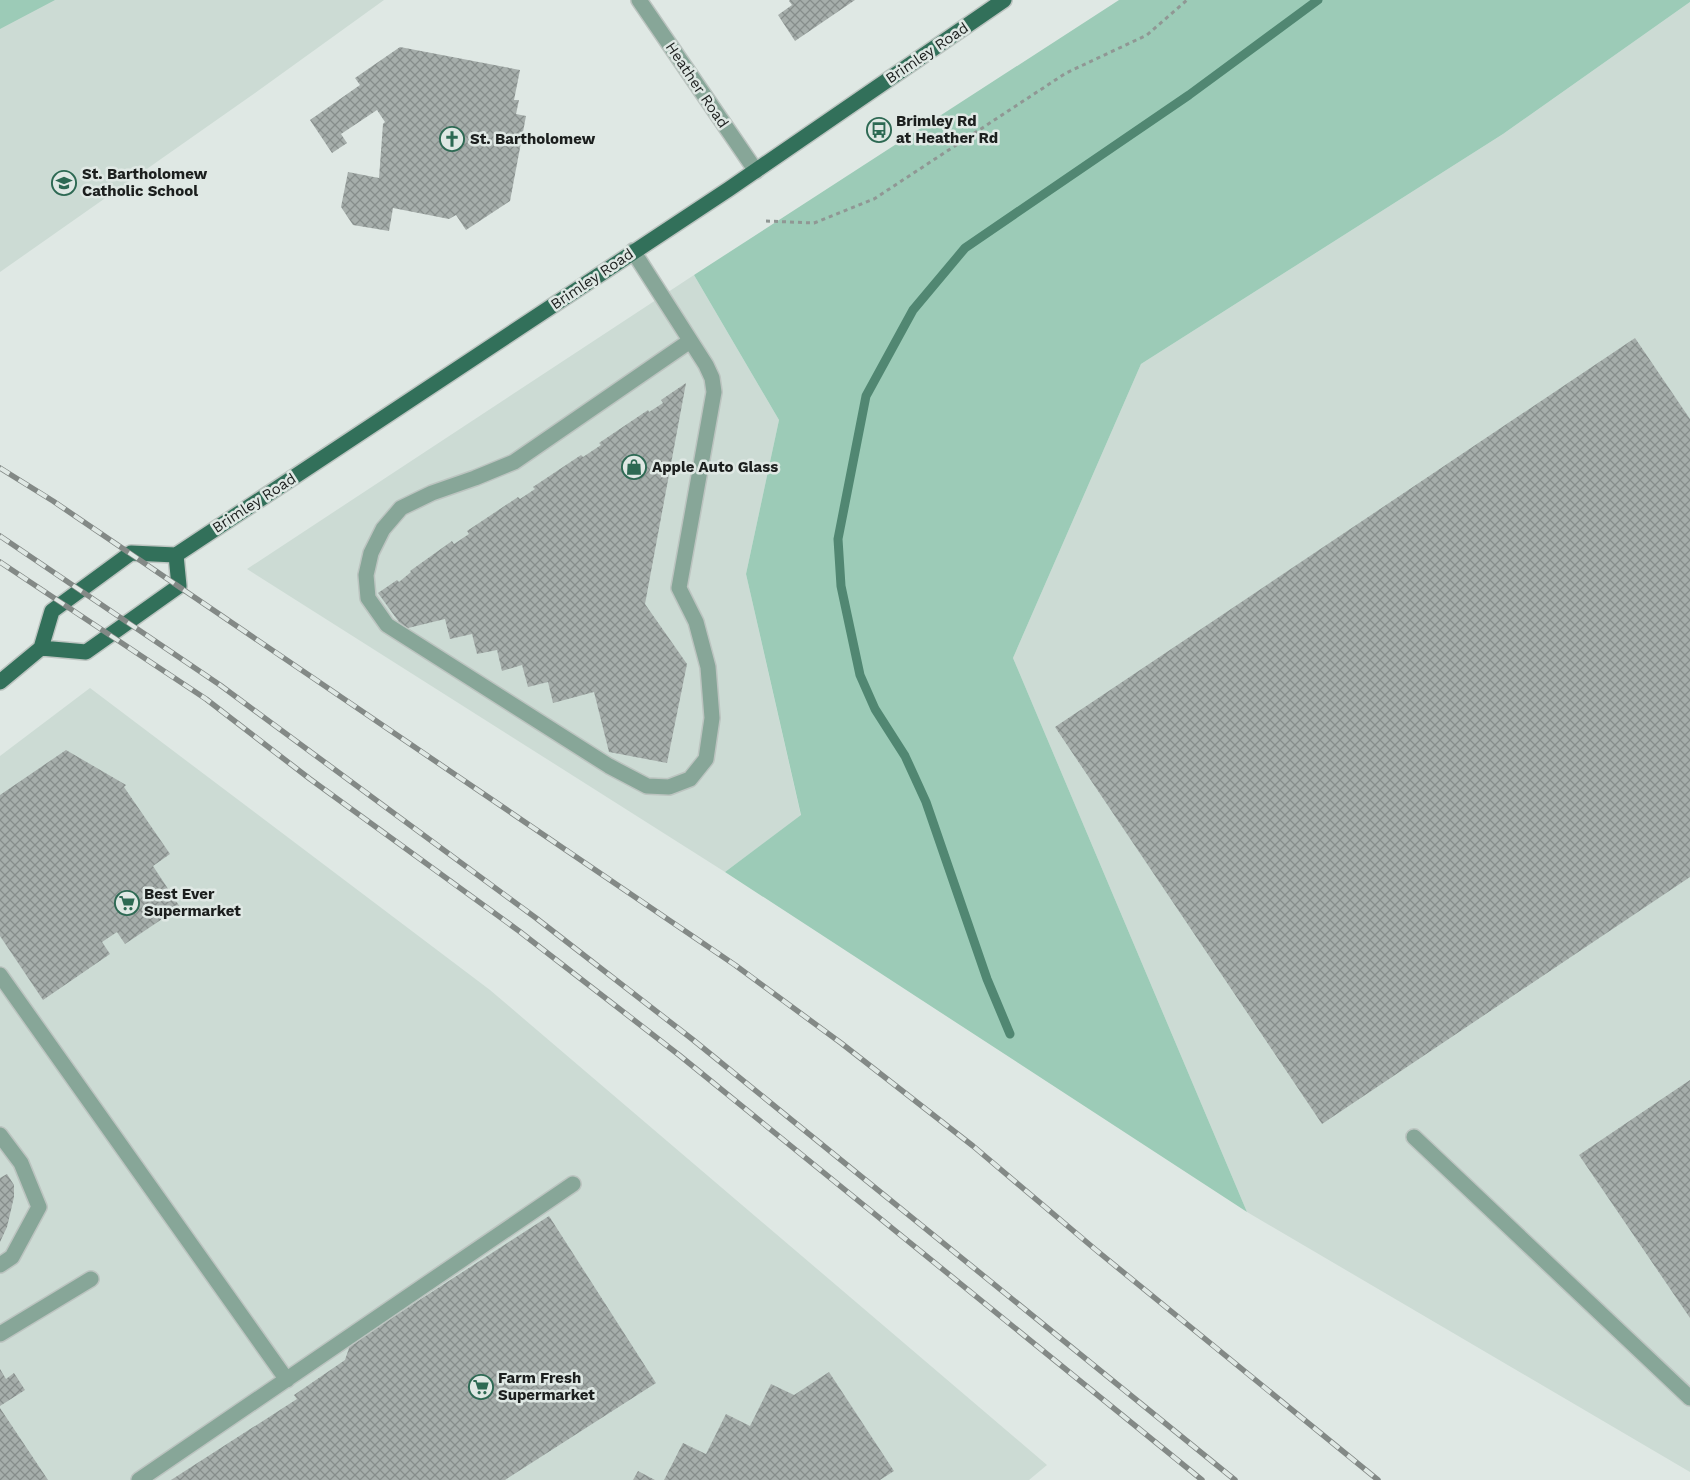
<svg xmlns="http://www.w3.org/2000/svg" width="1690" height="1480" font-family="'Work Sans',sans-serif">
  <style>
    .built { fill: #ccdbd4 }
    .green { fill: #9ccbb7 }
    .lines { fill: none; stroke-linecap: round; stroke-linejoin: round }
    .stream { stroke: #518772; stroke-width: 9 }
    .building { fill: url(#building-cross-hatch) }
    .minor-casing { stroke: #bcc4c0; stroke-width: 18 }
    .major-casing { stroke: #bcc4c0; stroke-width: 18 }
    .path { stroke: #909794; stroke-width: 3; stroke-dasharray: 4 4; stroke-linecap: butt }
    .minor { stroke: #87a698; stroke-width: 15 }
    .major { stroke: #32705a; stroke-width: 15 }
    .rail-casing { stroke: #838986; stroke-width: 5.5 }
    .rail { stroke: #dfe8e4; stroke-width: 4; stroke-dasharray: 11; stroke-linecap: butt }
    .labels { text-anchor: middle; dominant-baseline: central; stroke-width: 5; stroke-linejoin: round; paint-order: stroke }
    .street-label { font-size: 15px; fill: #1c1f1e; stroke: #dfe8e4 }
    .poi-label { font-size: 15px; font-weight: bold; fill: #1c1f1e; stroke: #dfe8e4; text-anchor: start }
  </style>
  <defs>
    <pattern id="building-cross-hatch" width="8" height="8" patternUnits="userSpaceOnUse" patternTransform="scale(1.25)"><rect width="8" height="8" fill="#a6aeab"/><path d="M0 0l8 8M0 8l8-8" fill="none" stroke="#868d8b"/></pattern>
  </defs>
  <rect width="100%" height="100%" fill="#dfe8e4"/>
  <!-- built -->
  <path class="built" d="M0 0H384L255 93 0 272Z
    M1690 2V1472L1247 1212 1013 658 1141 364 1503 134Z
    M694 275 779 420 746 574 801 816 725 872 247 569Z
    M90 688 490 990 1047 1465 1029 1480H0V756Z"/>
  <!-- green -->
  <path class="green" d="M0 0H55L0 29Z
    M1119 0H1690V2L1503 134 1141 364 1013 658 1247 1212 725 872 801 815 746 574 779 420 694 275Z"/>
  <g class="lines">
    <!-- stream -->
    <path class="stream" d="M1010 1034 987 979 926 802 905 756 875 709 860 675 841 586 838 539 866 396 913 310 965 248 1189 95 1318 0"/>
  </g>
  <!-- building -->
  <path class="building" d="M790 0H855L795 41 778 15 792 5 789 1Z
    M400 47 520 70 514 100H519L516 114 526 116 510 201 466 230 456 215 449 219 393 208 389 231 353 225 341 207 348 172 379 178 383 124 385 122 377 110 341 134 347 143 332 153 310 120 360 85 355 78Z
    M1635 338 1690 419V877L1322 1124 1055 727Z
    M686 383 645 604 687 664 667 763 609 752 594 692 553 703 548 682 528 687 522 665 502 671 497 650 477 654 472 634 450 639 445 619 404 629 378 593 397 580 399 582 411 572 410 571 452 541 454 544 469 534 467 531 518 497 520 499 535 489 533 487 581 455 583 457 601 445 599 443 648 410 649 412 663 403 661 400Z
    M66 750 126 785 124 787 170 854 153 866 180 907 125 944 117 932 102 942 110 954 43 1000 0 936V795Z
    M1690 1080V1318L1579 1155Z
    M7 1174 14 1185V1197L7 1227 0 1242V1178Z
    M549 1216 656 1383 505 1480H171L297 1399 294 1395 345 1360 350 1345Z
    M0 1369 6 1379 14 1373 25 1390 0 1406Z
    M829 1372 894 1471 880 1480H664L683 1443 706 1454 726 1414 750 1426 771 1384 794 1395Z
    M0 1408 48 1480H0Z
    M638 1471 655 1480H633Z"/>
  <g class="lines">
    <defs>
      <path id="minor" d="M639 0 756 171
        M633 251 706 365 712 378 714 392 679 588 696 622 708 667 712 718 706 759 690 779 669 787 647 786 609 766 387 625 368 598 366 575 371 553 383 529 401 508 432 493 475 478 514 462 690 341
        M0 975 287 1380
        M0 1135 21 1163 39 1207 12 1257 0 1265
        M1414 1137 1690 1398
        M0 1334 91 1279
        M139 1480 573 1184"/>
      <path id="major" d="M41 648 86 652 179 586 176 555
        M0 682 41 648 52 611 131 553 176 555 729 189 1004 0"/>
    </defs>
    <!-- minor casing -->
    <use href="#minor" class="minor-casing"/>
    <!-- major casing -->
    <use href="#major" class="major-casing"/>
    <!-- path -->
    <path class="path" d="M766 221 814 223 874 199 1066 73 1147 35 1187 0"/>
    <!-- minor -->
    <use href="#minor" class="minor"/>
    <!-- major -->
    <use href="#major" class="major"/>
    <defs>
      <path id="rail" d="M0 468 53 501 735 965 841 1043 973 1146 1096 1250 1378 1480
        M0 536 220 685 536 918 692 1039 1235 1480
        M0 562 206 699 310 779 519 931 679 1055 1202 1480"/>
    </defs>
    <!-- rail casing -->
    <use href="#rail" class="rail-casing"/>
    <!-- rail -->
    <use href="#rail" class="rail"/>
  </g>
  <!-- icons -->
  <defs>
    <symbol id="bus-ring" viewBox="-11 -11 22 22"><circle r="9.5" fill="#dfe8e4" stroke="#2d6953" stroke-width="1.5"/><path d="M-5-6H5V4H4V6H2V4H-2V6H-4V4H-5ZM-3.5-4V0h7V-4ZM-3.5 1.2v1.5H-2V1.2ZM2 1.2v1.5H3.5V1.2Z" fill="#2d6953"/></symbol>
    <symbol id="church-ring" viewBox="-11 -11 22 22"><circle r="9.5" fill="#dfe8e4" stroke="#2d6953" stroke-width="1.5"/><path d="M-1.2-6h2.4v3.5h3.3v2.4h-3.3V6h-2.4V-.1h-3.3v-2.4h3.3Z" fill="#2d6953"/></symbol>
    <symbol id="school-ring" viewBox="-11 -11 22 22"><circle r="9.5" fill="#dfe8e4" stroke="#2d6953" stroke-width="1.5"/><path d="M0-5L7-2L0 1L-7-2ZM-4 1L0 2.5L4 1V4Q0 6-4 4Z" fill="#2d6953"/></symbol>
    <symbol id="shop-ring" viewBox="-11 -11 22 22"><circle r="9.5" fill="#dfe8e4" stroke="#2d6953" stroke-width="1.5"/><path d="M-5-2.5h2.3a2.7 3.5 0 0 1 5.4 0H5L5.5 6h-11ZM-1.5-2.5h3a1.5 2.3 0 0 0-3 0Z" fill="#2d6953"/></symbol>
    <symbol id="supermarket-ring" viewBox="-11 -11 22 22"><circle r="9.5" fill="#dfe8e4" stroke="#2d6953" stroke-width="1.5"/><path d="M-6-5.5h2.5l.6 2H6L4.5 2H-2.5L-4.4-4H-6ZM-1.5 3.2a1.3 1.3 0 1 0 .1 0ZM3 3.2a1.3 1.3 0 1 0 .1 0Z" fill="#2d6953"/></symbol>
  </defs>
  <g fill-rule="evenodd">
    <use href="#bus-ring" x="865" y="116" width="28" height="28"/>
    <use href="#church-ring" x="438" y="125" width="28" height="28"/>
    <use href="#school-ring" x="50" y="169" width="28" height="28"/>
    <use href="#shop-ring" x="620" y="453" width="28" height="28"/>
    <use href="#supermarket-ring" x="113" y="889" width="28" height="28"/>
    <use href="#supermarket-ring" x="467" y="1373" width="28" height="28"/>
  </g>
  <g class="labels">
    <!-- street labels -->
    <g class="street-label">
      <text transform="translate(927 53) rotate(-34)">Brimley Road</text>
      <text transform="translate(697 85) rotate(56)">Heather Road</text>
      <text transform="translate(592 279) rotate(-34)">Brimley Road</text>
      <text transform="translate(254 503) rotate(-33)">Brimley Road</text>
    </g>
    <!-- poi labels -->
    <g class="poi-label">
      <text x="896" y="121">Brimley Rd<tspan x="896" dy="17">at Heather Rd</tspan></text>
      <text x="470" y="139">St. Bartholomew</text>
      <text x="82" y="174">St. Bartholomew<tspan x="82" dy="17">Catholic School</tspan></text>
      <text x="652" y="467">Apple Auto Glass</text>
      <text x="144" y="894">Best Ever<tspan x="144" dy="17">Supermarket</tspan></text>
      <text x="498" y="1378">Farm Fresh<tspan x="498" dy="17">Supermarket</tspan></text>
    </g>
  </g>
</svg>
